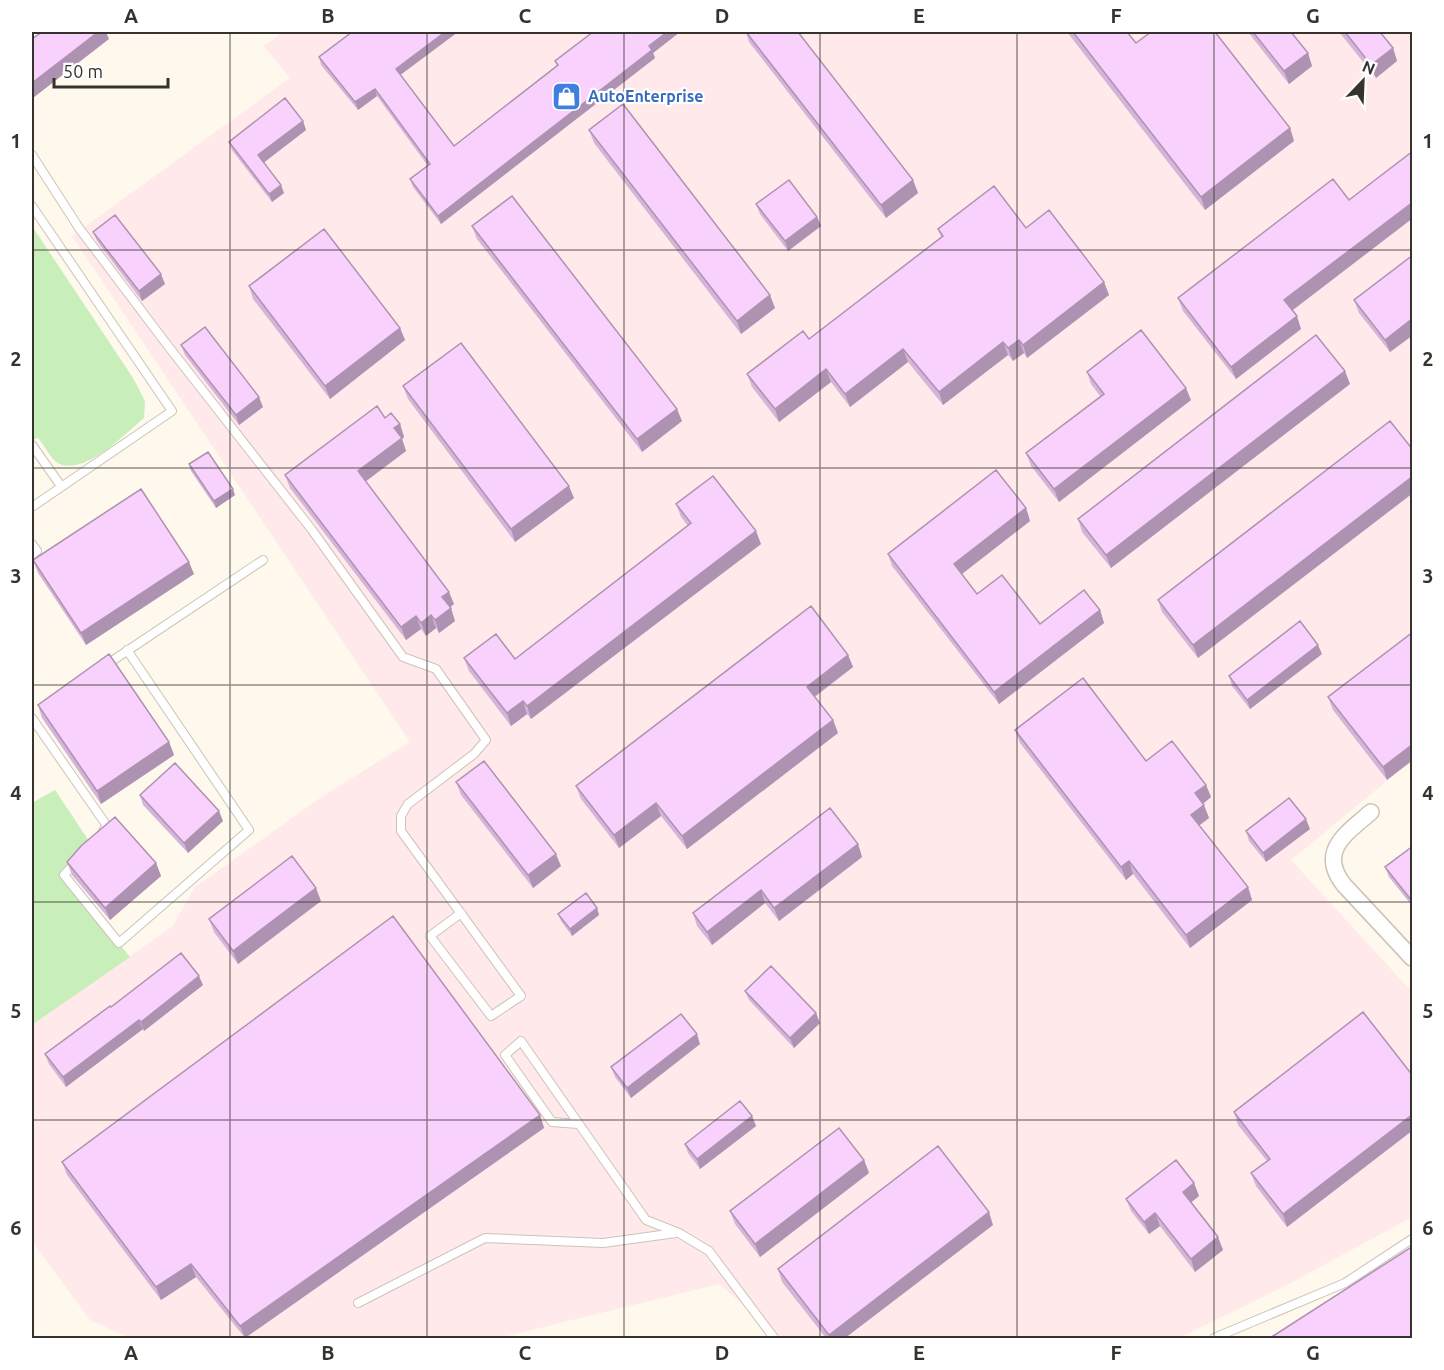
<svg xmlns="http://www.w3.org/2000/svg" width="1444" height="1370" font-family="Ubuntu,sans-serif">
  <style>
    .industrial { fill: #ffe9ea }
    .green { fill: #c8eeb9 }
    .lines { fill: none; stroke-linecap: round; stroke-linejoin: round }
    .service-casing { stroke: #ccc4b7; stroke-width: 10 }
    .minor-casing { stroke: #ccc4b7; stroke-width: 18 }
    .service { stroke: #fff; stroke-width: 8 }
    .minor { stroke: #fff; stroke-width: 15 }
    .wall { fill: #d5b4da }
    .shaded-wall { fill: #ae92b1 }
    .building { fill: #f8d1fd; stroke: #ae92b1; stroke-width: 1.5 }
    .grid { fill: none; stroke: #36332e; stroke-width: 1.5; stroke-opacity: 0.55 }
    .labels { text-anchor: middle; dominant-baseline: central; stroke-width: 4.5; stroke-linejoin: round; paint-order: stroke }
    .shop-label { font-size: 16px; font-weight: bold; fill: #366cbe; stroke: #fff; text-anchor: start }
    .neatline { fill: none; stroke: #36332e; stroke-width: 2 }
    .grid-label { font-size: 20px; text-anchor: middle; font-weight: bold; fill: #36332e }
  </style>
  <rect width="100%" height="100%" fill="#fef8ed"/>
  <!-- industrial -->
  <path class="industrial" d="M283 32H1412V760L1291 860 1412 992V1217L1287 1285 1179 1338H782L719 1284 499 1338H130L90 1320 32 1241V1025L173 926 194 888 323 796 410 742 72 236 290 78 264 46Z"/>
  <!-- green -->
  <path class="green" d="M32 226 133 378 145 401 144 418C126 433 80 481 55 461 49 455 44 445 38 438L32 440Z
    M55 790 89 841 60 872 130 957 32 1025V803Z"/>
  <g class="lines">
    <defs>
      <path id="service" d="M32 155 79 228 168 346 312 530 403 657 436 669 486 740 474 754 408 804 401 816V831L521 996 491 1016 430 936 461 913
        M32 206 172 411 32 507
        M32 445 61 486
        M32 544 37 551 32 555
        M106 665 263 560
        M32 718 107 826 103 831
        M75 863 64 875 119 943 249 830 127 650
        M578 1124 552 1122 505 1055 521 1041 646 1220 679 1233 709 1251 774 1338
        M358 1303 485 1238 603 1243 676 1233
        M1214 1338 1345 1283 1412 1239"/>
      <path id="minor" d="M1371 812C1347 833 1317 851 1344 885L1412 958"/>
    </defs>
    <!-- service casing -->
    <use href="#service" class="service-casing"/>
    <!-- minor casing -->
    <use href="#minor" class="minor-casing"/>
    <!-- service -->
    <use href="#service" class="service"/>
    <!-- minor -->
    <use href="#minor" class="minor"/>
  </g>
  <!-- wall -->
  <path class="wall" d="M593 32H680L653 53 655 58 441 224 413 187 410 179 428 166 377 96 358 110 321 65 319 57 401 75 454 146 557 66 555 61Z
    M746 32H798L913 180 918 193 886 218 749 42Z
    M1067 32H1127L1136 43 1290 128 1294 141 1205 210Z
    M1248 32H1291L1308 53 1312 66 1289 84Z
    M1339 32H1380L1393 48 1397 61 1376 78Z
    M303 121 306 130 264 162 284 193 272 202 232 150 229 142Z
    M589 130 775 308 741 334 594 143Z
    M756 204 817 217 821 226 788 251 760 214Z
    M472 226 682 421 642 452 477 239Z
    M1026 228 1104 282 1109 295 1027 358 1024 353 1013 361 1008 355 943 405 908 362 850 407 831 382 779 422 752 387 747 374 809 339 941 237 938 229Z
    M93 232 165 284 142 301 97 241Z
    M1413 255V335L1390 352 1359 313 1354 300Z
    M249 286 400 328 405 340 330 399 253 299Z
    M1178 298 1292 310 1301 329 1236 379 1183 311Z
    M181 345 263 407 239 425 185 355Z
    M1087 372 1191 400 1059 502 1031 466 1026 453 1100 396 1091 384Z
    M1350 384 1111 568 1082 532 1078 519Z
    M403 386 574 498 515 542 408 399Z
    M385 418 400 424 404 437 402 439 406 451 365 482 454 604 450 607 455 621 439 633 436 628 426 636 421 629 406 640 290 488 285 475Z
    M1413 450 1198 658 1162 612 1158 600Z
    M189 464 235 495 216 508 191 471Z
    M676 504 761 544 531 719 527 714 511 726 469 671 464 658 515 659 688 526 681 517Z
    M1026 508 1030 521 962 574 977 594 1040 624 1100 610 1104 623 999 704 892 566 888 554Z
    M33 560 194 574 86 645 38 573Z
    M1413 632 1387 780 1333 710 1328 697Z
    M1322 654 1250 709 1232 686 1229 676Z
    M848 655 853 667 815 697 833 720 838 733 687 849 661 816 619 848 581 799 576 786Z
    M38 705 169 742 174 755 101 804 42 718Z
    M1015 730 1146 761 1206 785 1211 797 1203 804 1209 818 1199 825 1248 887 1252 900 1190 948 1133 874 1126 880 1020 743Z
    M456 782 561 866 533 888 461 795Z
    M140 795 223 821 188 853 143 805Z
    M1310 829 1266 862 1249 841 1246 831Z
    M858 844 862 857 779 921 765 903 712 945 697 926 693 913Z
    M1413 846V907L1389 877 1385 867Z
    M67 862 156 863 161 876 110 920 72 875Z
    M321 901 238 964 214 932 209 919Z
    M597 908 599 915 572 936 561 921 558 914Z
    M203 985 144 1031 143 1029 66 1087 49 1064 45 1054 111 1007Z
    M745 991 820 1023 794 1048 749 1000Z
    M700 1044 631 1098 615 1077 611 1067Z
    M1413 1076V1130L1287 1227 1256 1186 1251 1173 1267 1161 1238 1125 1234 1112Z
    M540 1115 544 1128 245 1338 196 1277 161 1300 67 1175 62 1162Z
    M752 1116 756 1126 700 1169 688 1153 685 1144Z
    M864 1160 869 1173 760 1257 735 1224 730 1211Z
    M1194 1183 1199 1196 1191 1202 1218 1237 1223 1250 1195 1272 1160 1226 1149 1234 1131 1211 1126 1199Z
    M993 1225 845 1338H826L782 1282 778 1269Z"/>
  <!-- shaded-wall -->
  <path class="shaded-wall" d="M98 32H106L109 39 33 98 32 92V83Z
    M445 32H458L399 76 396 69Z
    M667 32H680L653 53 655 58 441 224 438 216Z
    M1393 48 1397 61 1376 78 1371 65Z
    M1308 53 1312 66 1289 84 1284 71Z
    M375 89 377 96 358 110 355 102Z
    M303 121 306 130 262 164 258 155Z
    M1290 128 1294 141 1205 210 1201 197Z
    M913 180 918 193 886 218 881 205Z
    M281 185 284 193 272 202 269 194Z
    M1413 202V218L1289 313 1284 300Z
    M817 217 821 226 788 251 785 241Z
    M161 274 165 284 142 301 139 291Z
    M1104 282 1109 295 1027 358 1023 345Z
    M770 295 775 308 741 334 737 321Z
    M1297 316 1301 329 1236 379 1231 367Z
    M1413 318V335L1390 352 1385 340Z
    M400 328 405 340 330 399 325 386Z
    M1019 340 1024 353 1013 361 1008 348Z
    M1003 342 1008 355 943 405 939 392Z
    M903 349 908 362 850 407 845 394Z
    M826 369 831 382 779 422 775 409Z
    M1345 371 1350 384 1111 568 1106 555Z
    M1186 388 1191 400 1059 502 1054 489Z
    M259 397 263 407 239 425 236 415Z
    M677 409 682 421 642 452 637 439Z
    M400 424 404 437 402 439 406 451 362 484 358 471 394 428Z
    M1413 476V493L1198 658 1193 645Z
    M569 486 574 498 515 542 511 529Z
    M233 489 235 495 216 508 214 501Z
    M1026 508 1030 521 958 577 954 564Z
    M756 531 761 544 531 719 527 706Z
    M189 562 194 574 86 645 81 633Z
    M449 592 454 604 447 610 442 597Z
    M451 608 455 621 439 633 435 620Z
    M1100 610 1104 623 999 704 994 692Z
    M431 615 436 628 426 636 421 623Z
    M416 616 421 629 406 640 401 627Z
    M1318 645 1322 654 1250 709 1247 700Z
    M848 655 853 667 811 699 807 687Z
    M523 701 527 714 511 726 507 713Z
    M833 720 838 733 687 849 682 836Z
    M169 742 174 755 101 804 97 791Z
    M1413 744V760L1387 780 1383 767Z
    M1206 785 1211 797 1200 806 1195 793Z
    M656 803 661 816 619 848 614 835Z
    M1204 805 1209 818 1196 828 1191 815Z
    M219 811 223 821 188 853 184 843Z
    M1306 819 1310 829 1266 862 1263 853Z
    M858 844 862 857 779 921 774 908Z
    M556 854 561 866 533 888 528 875Z
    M1129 861 1133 874 1126 880 1121 867Z
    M156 863 161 876 110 920 105 908Z
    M1248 887 1252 900 1190 948 1186 935Z
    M316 888 321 901 238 964 233 951Z
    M761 890 765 903 712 945 707 932Z
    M597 908 599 915 572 936 570 929Z
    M199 976 203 985 144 1031 141 1022Z
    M816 1013 820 1023 794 1048 790 1038Z
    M139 1020 143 1029 66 1087 63 1077Z
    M697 1034 700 1044 631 1098 627 1088Z
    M1413 1114V1130L1287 1227 1283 1214Z
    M540 1115 544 1128 245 1338 240 1326Z
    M752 1116 756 1126 700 1169 697 1159Z
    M864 1160 869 1173 760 1257 755 1244Z
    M1194 1183 1199 1196 1188 1205 1183 1192Z
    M989 1212 993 1225 845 1338H830L829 1335Z
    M1155 1213 1160 1226 1149 1234 1144 1222Z
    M1218 1237 1223 1250 1195 1272 1191 1259Z
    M191 1264 196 1277 161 1300 156 1287Z"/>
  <!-- building -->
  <path class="building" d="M42 32H98L32 83V39Z
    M352 32H445L396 69 454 146 558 65 555 61 593 32H667L649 46 652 50 438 216 410 179 430 164 375 89 355 102 319 57Z
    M746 32H798L913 180 881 205Z
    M1073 32H1127L1136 43 1151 32H1215L1290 128 1201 197Z
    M1253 32H1291L1308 53 1284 71Z
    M1345 32H1380L1393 48 1371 65Z
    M285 98 303 121 258 155 281 185 269 194 229 142Z
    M623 104 770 295 737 321 589 130Z
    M1413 151V202L1284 300 1297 316 1231 367 1178 298 1333 179 1349 200Z
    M789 180 817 217 785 241 756 204Z
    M994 186 1026 228 1049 210 1104 282 1023 345 1019 340 1008 348 1003 342 939 392 903 349 845 394 826 369 775 409 747 374 803 331 809 339 943 236 938 229Z
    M512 196 677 409 637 439 472 226Z
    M115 215 161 274 139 291 93 232Z
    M324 229 400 328 325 386 249 286Z
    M1413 255V318L1385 340 1354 300Z
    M205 327 259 397 236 415 181 345Z
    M1141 330 1186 388 1054 489 1026 453 1104 394 1087 372Z
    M1316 335 1345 371 1106 555 1078 519Z
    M461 343 569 486 511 529 403 386Z
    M377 406 385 418 391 413 400 424 394 428 402 438 358 471 449 592 442 597 451 608 435 620 431 615 421 623 416 616 401 627 285 475Z
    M1390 421 1413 450V476L1193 645 1158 600Z
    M208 452 233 489 214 501 189 464Z
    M996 470 1026 508 954 564 977 594 1002 575 1040 624 1084 590 1100 610 994 692 888 554Z
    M713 476 756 531 527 706 523 701 507 713 464 658 496 634 515 659 691 523 676 504Z
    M141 489 189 562 81 633 33 560Z
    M811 606 848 655 807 687 833 720 682 836 656 803 614 835 576 786Z
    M1300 621 1318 645 1247 700 1229 676Z
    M1413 632V744L1383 767 1328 697Z
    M109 654 169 742 97 791 38 705Z
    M1083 678 1146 761 1172 741 1206 785 1195 793 1204 805 1191 815 1248 887 1186 935 1129 861 1121 867 1015 730Z
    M484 761 556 854 528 875 456 782Z
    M175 763 219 811 184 843 140 795Z
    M1289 798 1306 819 1263 853 1246 831Z
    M830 808 858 844 774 908 761 890 707 932 693 913Z
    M115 817 156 863 105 908 67 862 81 846Z
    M1413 846V901H1412L1385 867Z
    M292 856 316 888 233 951 209 919Z
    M586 893 597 908 570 929 558 914Z
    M393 916 540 1115 240 1326 191 1264 156 1287 62 1162Z
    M181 953 199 976 141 1022 139 1020 63 1077 45 1054 110 1006 111 1007Z
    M771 966 816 1013 790 1038 745 991Z
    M1363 1012 1413 1076V1114L1283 1214 1251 1173 1270 1159 1234 1112Z
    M681 1014 697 1034 627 1088 611 1067Z
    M740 1101 752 1116 697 1159 685 1144Z
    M839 1128 864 1160 755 1244 730 1211Z
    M938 1146 989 1212 829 1335 778 1269Z
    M1176 1160 1194 1183 1183 1192 1218 1237 1191 1259 1155 1213 1144 1222 1126 1199Z
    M1413 1246V1338H1270Z"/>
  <!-- grid -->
  <path class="grid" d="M230 32V1338M427 32V1338M624 32V1338M820 32V1338M1017 32V1338M1214 32V1338M32 250H1412M32 468H1412M32 685H1412M32 902H1412M32 1120H1412"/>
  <!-- icons -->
  <defs>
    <symbol id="shop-square" viewBox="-11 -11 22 22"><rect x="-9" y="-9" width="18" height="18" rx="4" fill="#3f7fe0" stroke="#fff"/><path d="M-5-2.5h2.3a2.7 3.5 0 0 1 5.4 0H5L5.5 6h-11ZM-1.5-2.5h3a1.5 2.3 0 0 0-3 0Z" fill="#fff"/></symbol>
  </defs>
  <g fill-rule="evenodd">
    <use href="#shop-square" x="550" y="80" width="33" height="33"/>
  </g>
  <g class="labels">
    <!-- shop labels -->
    <g class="shop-label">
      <text x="588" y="96">AutoEnterprise</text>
    </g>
  </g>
  <!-- border -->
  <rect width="1444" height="1370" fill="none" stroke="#ffffff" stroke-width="66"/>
  <!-- north arrow -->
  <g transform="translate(1363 81) rotate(23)" stroke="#ffffff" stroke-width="4.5" paint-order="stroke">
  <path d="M0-4.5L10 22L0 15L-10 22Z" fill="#36332e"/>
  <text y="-9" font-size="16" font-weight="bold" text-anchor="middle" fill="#36332e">N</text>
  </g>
  <!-- scale -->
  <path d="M54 78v9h114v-9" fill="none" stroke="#36332e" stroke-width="3"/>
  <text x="63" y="78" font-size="18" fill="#36332e" stroke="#ffffff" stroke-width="4.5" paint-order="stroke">50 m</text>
  <rect x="33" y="33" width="1378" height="1304" class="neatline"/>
  <g class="grid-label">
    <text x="131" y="23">A</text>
    <text x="328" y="23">B</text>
    <text x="525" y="23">C</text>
    <text x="722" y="23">D</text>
    <text x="919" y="23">E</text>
    <text x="1116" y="23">F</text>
    <text x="1313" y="23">G</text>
    <text x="16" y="148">1</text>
    <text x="1428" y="148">1</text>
    <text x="16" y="366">2</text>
    <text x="1428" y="366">2</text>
    <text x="16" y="583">3</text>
    <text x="1428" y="583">3</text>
    <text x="16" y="800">4</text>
    <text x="1428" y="800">4</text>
    <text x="16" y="1018">5</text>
    <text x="1428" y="1018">5</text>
    <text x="16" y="1235">6</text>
    <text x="1428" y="1235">6</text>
    <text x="131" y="1360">A</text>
    <text x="328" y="1360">B</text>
    <text x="525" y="1360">C</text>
    <text x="722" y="1360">D</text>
    <text x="919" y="1360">E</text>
    <text x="1116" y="1360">F</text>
    <text x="1313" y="1360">G</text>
  </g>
</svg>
